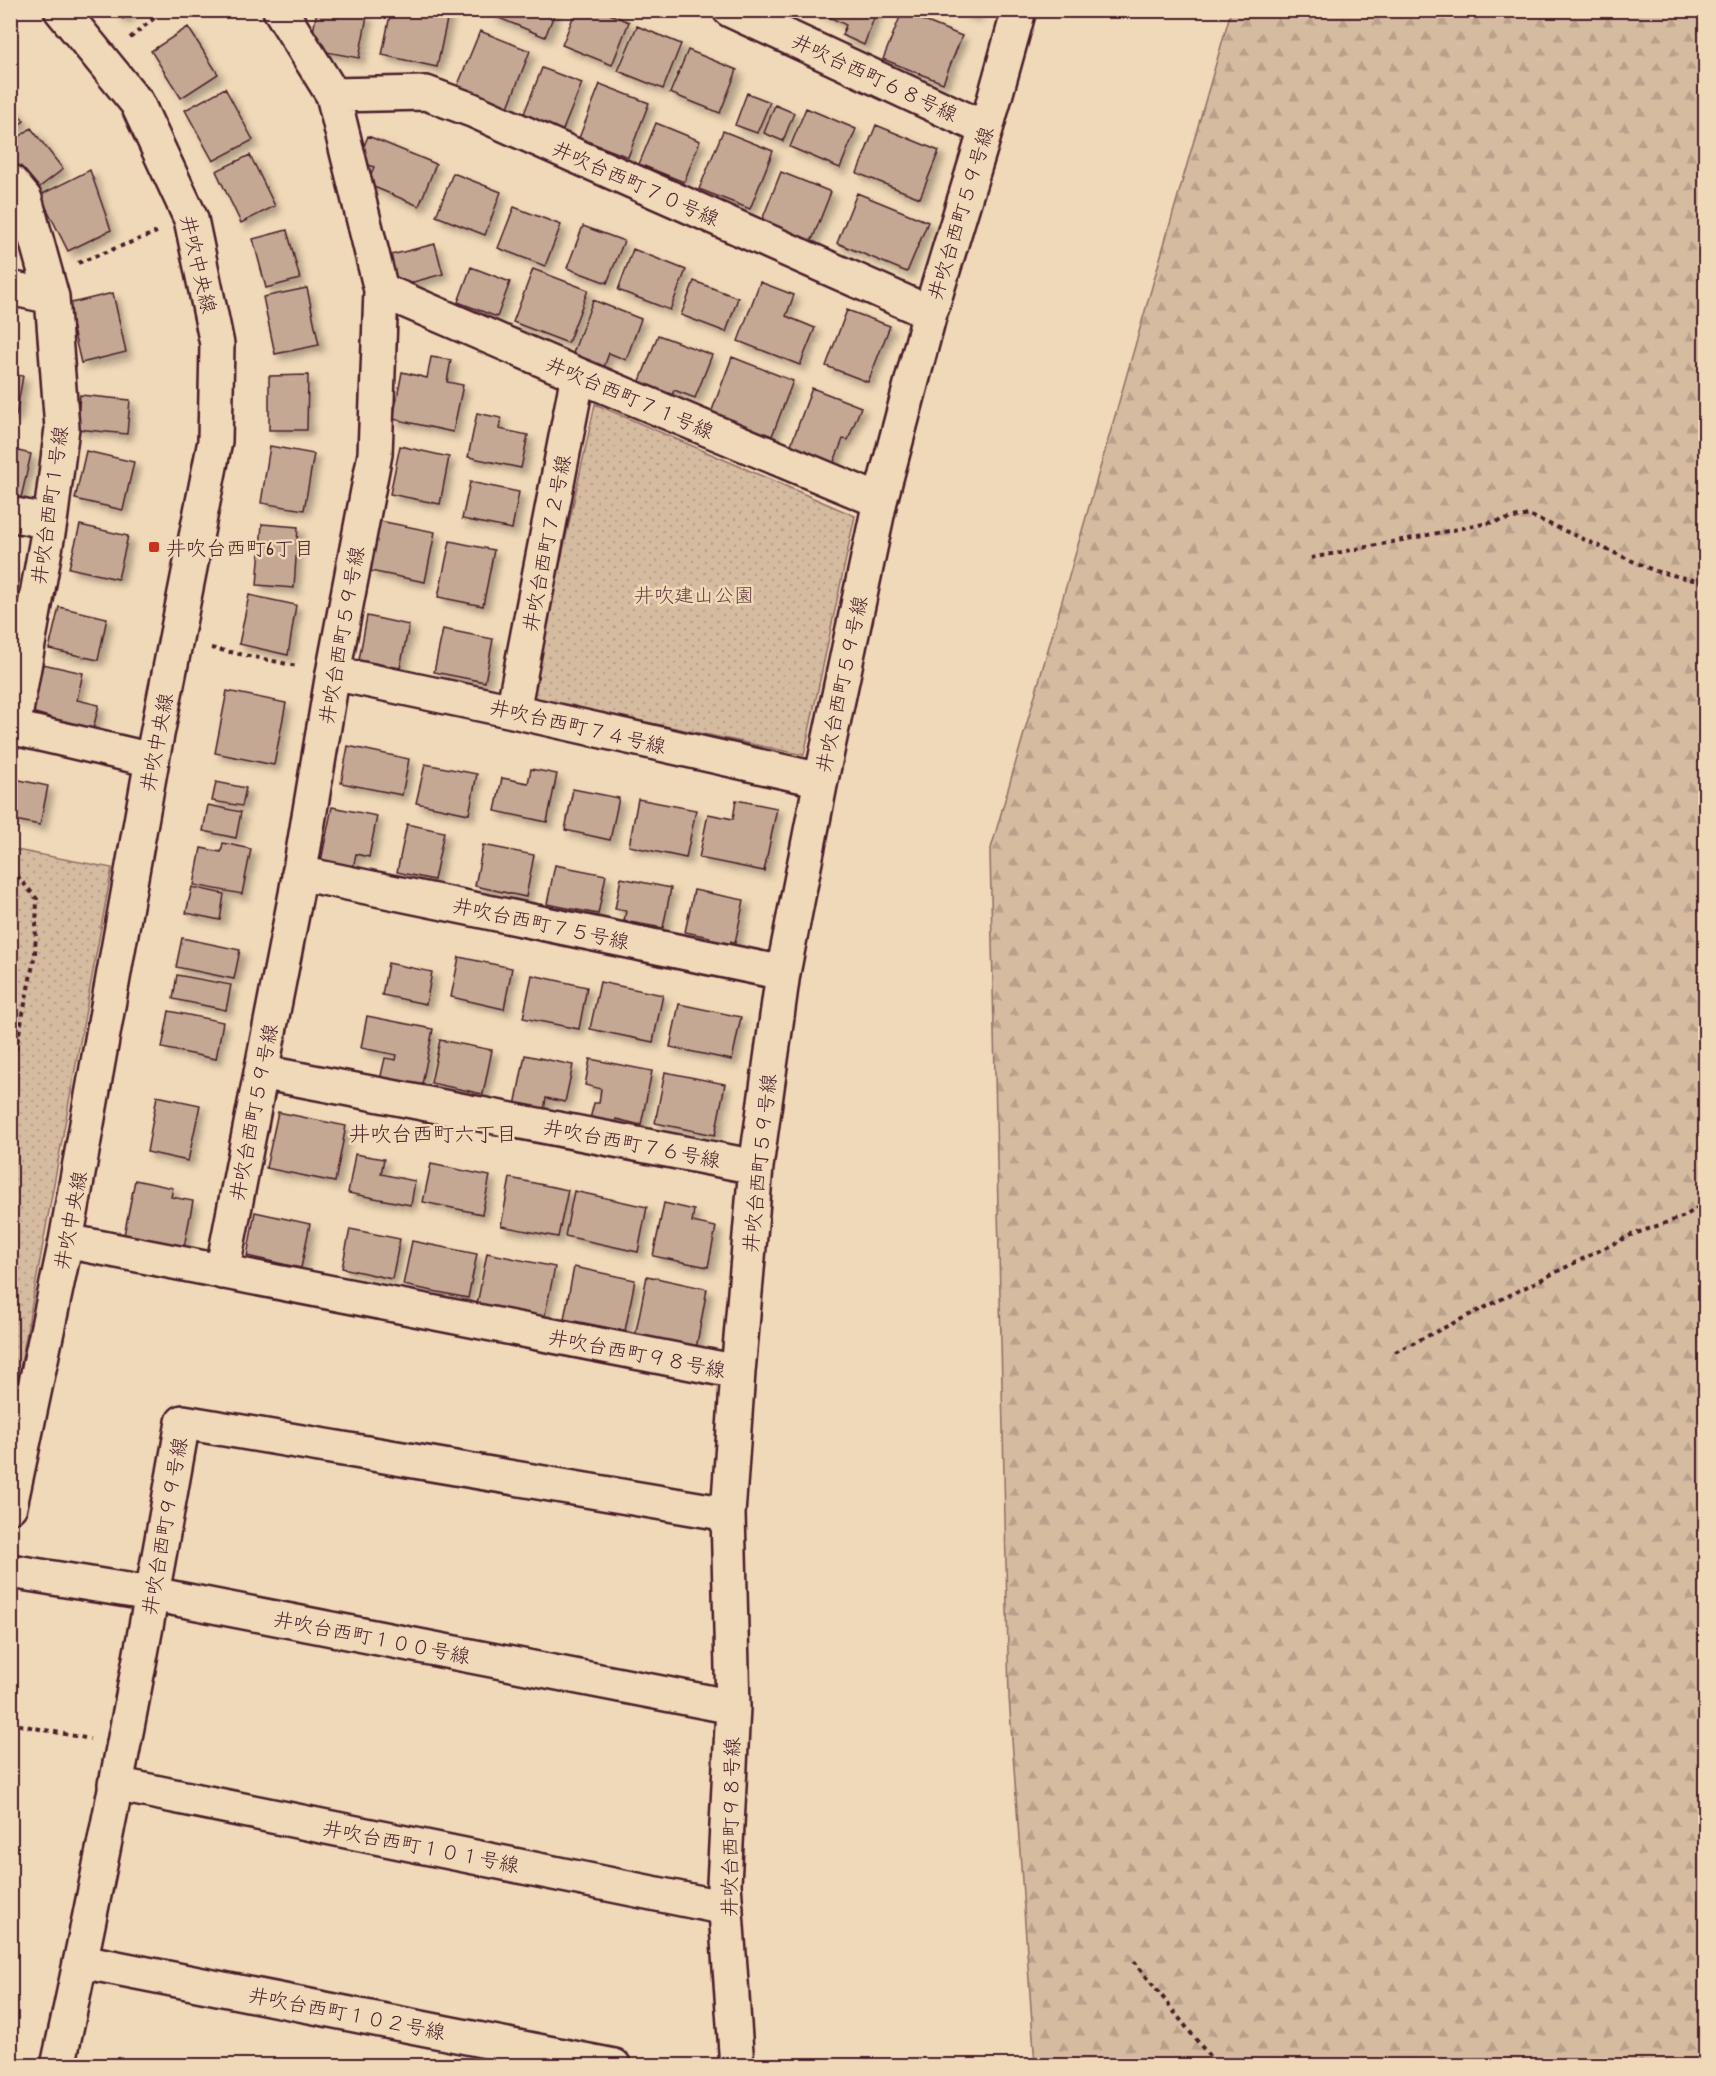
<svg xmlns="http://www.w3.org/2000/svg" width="1716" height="2076" font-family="'Patrick Hand','Klee One',sans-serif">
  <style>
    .forest { fill: url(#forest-firs); stroke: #906d66; stroke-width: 1.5 }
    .park { fill: url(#park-dots); stroke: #906d66; stroke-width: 1.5 }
    .building { fill: #c4a893; stroke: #4a1f2b; stroke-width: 1.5; filter: url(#shadow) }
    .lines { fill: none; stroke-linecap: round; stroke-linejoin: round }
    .minor-casing { stroke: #4a1f2b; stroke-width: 38 }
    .path { stroke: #4a1f2b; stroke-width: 4; stroke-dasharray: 4.5 4.5; stroke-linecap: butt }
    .minor { stroke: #f0d9b8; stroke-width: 33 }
    .poi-dot { fill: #c8321e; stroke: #f0d9b8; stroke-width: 2 }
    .labels { text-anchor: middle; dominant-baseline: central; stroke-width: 5; stroke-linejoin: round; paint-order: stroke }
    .street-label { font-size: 20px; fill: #4a1f2b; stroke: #f0d9b8 }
    .poi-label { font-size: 20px; fill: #4a1f2b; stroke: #f0d9b8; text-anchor: start }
    .park-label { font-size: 20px; fill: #663e42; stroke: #f0d9b8 }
    .neighbourhood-label { font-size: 21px; fill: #4a1f2b; stroke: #f0d9b8 }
  </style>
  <defs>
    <pattern id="forest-firs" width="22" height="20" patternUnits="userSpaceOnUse" patternTransform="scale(1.5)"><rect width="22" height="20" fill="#d5bba0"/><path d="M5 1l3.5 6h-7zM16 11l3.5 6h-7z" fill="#b8a08a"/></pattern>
    <pattern id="park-dots" width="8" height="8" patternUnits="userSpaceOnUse" patternTransform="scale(1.5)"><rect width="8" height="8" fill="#d5bba0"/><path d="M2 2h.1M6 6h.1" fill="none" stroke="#b8a08a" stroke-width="1.8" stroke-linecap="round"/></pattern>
    <filter id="shadow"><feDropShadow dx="5.5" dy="5.5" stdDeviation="3" flood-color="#0004"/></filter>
  </defs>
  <rect width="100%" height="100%" fill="#f0d9b8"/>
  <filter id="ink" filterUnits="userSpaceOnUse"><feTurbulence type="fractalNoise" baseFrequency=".0167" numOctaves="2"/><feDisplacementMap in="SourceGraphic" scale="12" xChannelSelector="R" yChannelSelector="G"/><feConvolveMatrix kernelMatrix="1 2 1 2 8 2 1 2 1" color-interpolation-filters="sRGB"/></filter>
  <g filter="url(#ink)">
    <!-- forest -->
    <path class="forest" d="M1231 11H1705V2065H1035L1009 1697 990 852Z"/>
    <!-- park -->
    <path class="park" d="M595 404 855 516 804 755 531 698Z
      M11 849 112 868 11 1418 10 849Z"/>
    <!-- building -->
    <path class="building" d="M115 10H132L123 19Z
      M317 10H338L367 16 359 58 310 49Z
      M391 10H449L437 67 382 55Z
      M494 10H556L545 37 492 15Z
      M576 10H600L629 22 612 65 562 45Z
      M815 10H877L864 45 842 35 846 25Z
      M960 10H977L975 16Z
      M902 12 962 36 943 83 883 59Z
      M637 26 681 44 663 89 618 71Z
      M188 27 218 74 181 98 151 51Z
      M480 31 530 51 508 107 457 87Z
      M688 50 737 70 720 113 670 93Z
      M542 68 582 83 562 132 523 116Z
      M600 84 649 103 628 157 579 138Z
      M225 88 253 140 213 161 185 110Z
      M747 93 770 102 757 133 735 125Z
      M10 104 24 121 10 131Z
      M775 105 794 113 783 141 764 133Z
      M806 108 856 129 840 168 790 147Z
      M656 123 700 141 684 182 639 164Z
      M876 125 939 151 920 198 857 173Z
      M31 128 63 169 32 193 10 164V144Z
      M723 131 773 151 750 209 699 189Z
      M368 136 436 164 419 206 367 184 374 167 358 161Z
      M250 155 275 206 241 223 216 171Z
      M90 170 111 230 68 251 40 195Z
      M781 172 831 192 810 245 760 225Z
      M453 173 501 192 485 235 436 216Z
      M857 193 928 222 907 272 837 243Z
      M514 207 561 225 545 266 498 248Z
      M583 226 624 241 607 283 567 268Z
      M287 230 300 279 266 288 253 239Z
      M435 244 443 274 391 288 383 257Z
      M633 249 686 270 670 310 618 290Z
      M471 267 510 282 497 317 458 302Z
      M533 269 588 290 568 343 513 322Z
      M694 281 738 298 726 332 681 315Z
      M760 282 794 295 786 316 815 328 800 365 738 341Z
      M307 288 319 345 275 354 263 297Z
      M113 293 126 352 81 363 67 304Z
      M593 300 641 319 626 360 609 353 602 373 570 361Z
      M847 310 890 326 868 382 826 366Z
      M658 335 712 355 695 398 674 390 669 404 636 391Z
      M431 357 451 360 447 382 463 385 453 432 393 419 402 372 427 378Z
      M732 357 793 381 772 436 711 413Z
      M10 374 23 376 16 416 10 415Z
      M308 375 307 430H269V376Z
      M812 388 861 407 848 440 843 439 832 467 789 450Z
      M80 395 130 400 127 434 77 429Z
      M477 413 501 418 499 429 528 435 521 468 468 457Z
      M270 446 314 454 304 510 261 503Z
      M400 446 449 457 440 504 390 494Z
      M10 449 31 454 21 498 10 495Z
      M86 451 134 462 123 510 75 499Z
      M470 482 519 492 512 529 462 519Z
      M380 521 435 532 425 582 370 571Z
      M262 524 298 527 294 588 257 585Z
      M80 525 128 536 118 579 69 568Z
      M450 541 494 550 483 606 438 597Z
      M249 595 296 605 288 655 239 644Z
      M59 607 107 618 98 660 49 649Z
      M367 616 409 625 400 668 359 660Z
      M443 629 493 639 485 682 434 672Z
      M43 664 83 673 77 700 99 705 91 737 46 727 49 717 32 712Z
      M227 691 286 703 274 765 215 753Z
      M348 746 409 759 402 795 341 783Z
      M425 764 477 774 469 814 416 803Z
      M531 769 557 774 547 822 495 811 502 778 528 783Z
      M10 778 48 786 40 825 10 819Z
      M216 782 246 788 242 806 212 801Z
      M573 789 619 798 610 840 565 830Z
      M638 799 696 810 686 858 629 846Z
      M736 800 777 808 764 871 699 858 708 814 733 819Z
      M208 805 241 812 236 838 203 831Z
      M332 807 377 816 369 857 356 854 352 873 320 866Z
      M407 824 444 832 434 880 397 872Z
      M223 843 251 849 242 894 194 885 201 848 221 852Z
      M483 845 534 855 526 897 475 886Z
      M555 865 606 875 598 914 547 904Z
      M621 878 671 888 663 928 624 921 626 911 615 909Z
      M192 887 224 894 220 920 186 913Z
      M694 890 744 900 735 943 731 941 729 949 708 945 710 937 685 932Z
      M182 938 240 950 234 979 176 967Z
      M459 957 512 968 504 1009 451 997Z
      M388 963 432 972 426 1004 382 995Z
      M177 975 231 985 226 1010 173 999Z
      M532 975 587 987 579 1029 523 1018Z
      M600 982 663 995 653 1042 590 1029Z
      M679 1004 741 1017 732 1060 670 1047Z
      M169 1011 223 1022 216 1059 162 1048Z
      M367 1016 433 1029 420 1095 380 1080 385 1058 396 1060 397 1055 361 1048Z
      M440 1040 492 1050 483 1094 431 1083Z
      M525 1055 573 1065 565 1102 546 1098 544 1111 515 1106Z
      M590 1059 652 1071 641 1125 616 1119 615 1125 590 1119 594 1103H599L601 1089 585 1085Z
      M665 1072 725 1084 715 1135 655 1123Z
      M157 1096 200 1105 188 1161 147 1152Z
      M278 1112 346 1126 335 1182 266 1168Z
      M355 1154 384 1159 381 1174 415 1181 411 1205 348 1193Z
      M431 1164 490 1176 482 1214 423 1202Z
      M510 1178 568 1190 558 1237 501 1226Z
      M135 1180 173 1188 171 1197 193 1201 184 1247 124 1235Z
      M574 1191 647 1207 638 1252 565 1236Z
      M664 1203 694 1210 692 1222 716 1227 708 1267 653 1256Z
      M255 1212 310 1224 301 1268 247 1256Z
      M350 1229 400 1239 392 1279 342 1268Z
      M412 1241 477 1254 468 1298 403 1285Z
      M487 1253 555 1267 544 1319 477 1305Z
      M574 1267 635 1280 625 1331 564 1319Z
      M647 1276 707 1289 696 1349 635 1337Z"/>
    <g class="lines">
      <defs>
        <path id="minor" d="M730 10 986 129
          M333 95 426 93 472 110 930 313
          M10 181 25 199 52 297 62 428 50 522 13 728
          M10 288 52 297
          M381 290 578 375 880 501
          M10 514 50 522
          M333 673 513 711 821 780
          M513 711 578 375
          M10 727 152 760
          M299 873 783 973
          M261 1072 756 1167
          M66 1241 738 1372 728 1514 733 1707 724 1884 737 2066
          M222 1272 296 894 333 673 375 454 381 290 333 95 280 10
          M738 1372 756 1167 783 973 821 780 880 501 930 313 986 129 1019 10
          M10 1506 66 1241 152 760 215 441 217 344 191 219 137 103 61 10
          M10 1571 152 1594 733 1707
          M115 1784 726 1908
          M81 1961 614 2066
          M58 2066C105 1852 145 1637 183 1422L728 1514"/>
      </defs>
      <!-- minor casing -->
      <use href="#minor" class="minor-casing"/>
      <!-- path -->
      <path class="path" d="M130 38 164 10
        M78 263 157 232
        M1311 558 1529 515 1655 571 1706 583
        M211 648 297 666
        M10 871 14 872 37 899 35 954 10 1078
        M1395 1352 1631 1235 1685 1216 1706 1202
        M10 1723 90 1739
        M1134 1961 1217 2066"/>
      <!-- minor -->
      <use href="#minor" class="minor"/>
    </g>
  </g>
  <!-- markers -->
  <rect class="poi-dot" x="148" y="541" width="12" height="12" rx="3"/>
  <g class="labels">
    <!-- street labels -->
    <g class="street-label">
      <text transform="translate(875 77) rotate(25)">井吹台西町６８号線</text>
      <text transform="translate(636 183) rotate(24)">井吹台西町７０号線</text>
      <text transform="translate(960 213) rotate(-73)">井吹台西町５９号線</text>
      <text transform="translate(199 264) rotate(77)">井吹中央線</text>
      <text transform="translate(630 397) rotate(23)">井吹台西町７１号線</text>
      <text transform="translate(49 505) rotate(-82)">井吹台西町１号線</text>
      <text transform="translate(546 543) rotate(-79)">井吹台西町７２号線</text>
      <text transform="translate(341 635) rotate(-80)">井吹台西町５９号線</text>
      <text transform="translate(841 684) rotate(-78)">井吹台西町５９号線</text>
      <text transform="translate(578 726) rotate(13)">井吹台西町７４号線</text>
      <text transform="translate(156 742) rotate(-79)">井吹中央線</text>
      <text transform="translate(541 923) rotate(12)">井吹台西町７５号線</text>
      <text transform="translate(253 1112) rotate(-79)">井吹台西町５９号線</text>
      <text transform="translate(632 1143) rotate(11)">井吹台西町７６号線</text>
      <text transform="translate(759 1163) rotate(-84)">井吹台西町５９号線</text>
      <text transform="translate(70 1220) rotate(-79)">井吹中央線</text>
      <text transform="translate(637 1353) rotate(11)">井吹台西町９８号線</text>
      <text transform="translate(164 1526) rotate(-80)">井吹台西町９９号線</text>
      <text transform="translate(372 1637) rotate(11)">井吹台西町１００号線</text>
      <text transform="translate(730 1827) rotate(-89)">井吹台西町９８号線</text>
      <text transform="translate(421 1846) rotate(11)">井吹台西町１０１号線</text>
      <text transform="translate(347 2013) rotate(11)">井吹台西町１０２号線</text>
    </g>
    <!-- poi labels -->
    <g class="poi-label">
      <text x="166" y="547">井吹台西町6丁目</text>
    </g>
    <!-- park labels -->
    <g class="park-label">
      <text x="694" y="594">井吹建山公園</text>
    </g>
    <!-- neighbourhood labels -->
    <g class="neighbourhood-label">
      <text x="433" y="1133">井吹台西町六丁目</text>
    </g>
  </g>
  <!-- margin -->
  <rect width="1716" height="2076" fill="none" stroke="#f0d9b8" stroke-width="36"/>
  <rect x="18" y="18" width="1680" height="2040" fill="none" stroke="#4a1f2b" stroke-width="2" filter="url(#ink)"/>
</svg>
